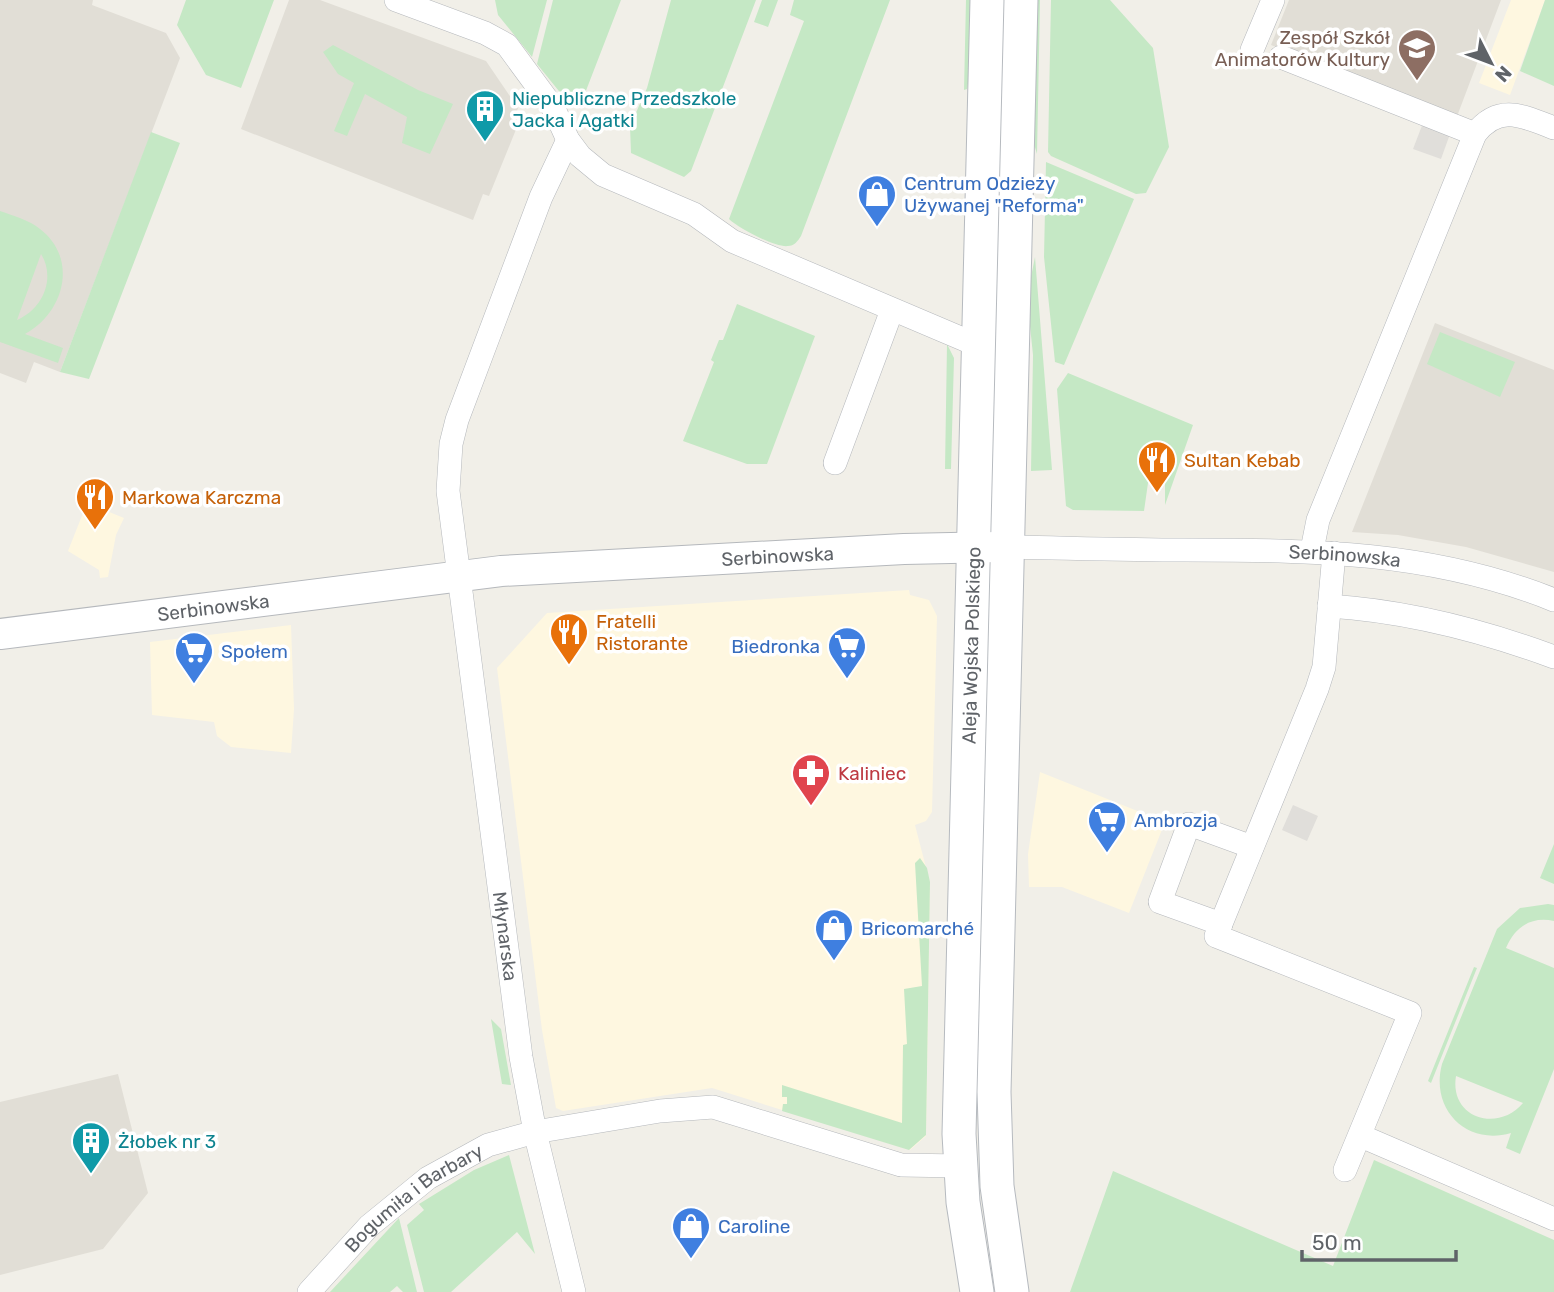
<svg xmlns="http://www.w3.org/2000/svg" width="1554" height="1292" font-family="Rubik,sans-serif">
  <style>
    .commercial { fill: #fef7e0 }
    .industrial { fill: #e0deda }
    .education { fill: #e1ded6 }
    .green { fill: #c5e8c5; fill-rule: evenodd }
    .lines { fill: none; stroke-linecap: round; stroke-linejoin: round }
    .minor-casing { stroke: #b5b8bc; stroke-width: 24 }
    .tertiary-casing { stroke: #b5b8bc; stroke-width: 32 }
    .secondary-casing { stroke: #b6babf; stroke-width: 35 }
    .minor { stroke: #fff; stroke-width: 23 }
    .tertiary { stroke: #fff; stroke-width: 30 }
    .secondary { stroke: #fff; stroke-width: 33 }
    .labels { text-anchor: middle; dominant-baseline: central; stroke-width: 7; stroke-linejoin: round; paint-order: stroke }
    .education-label { font-size: 19px; fill: #785e54; stroke: #fff; text-anchor: end }
    .culture-label { font-size: 19px; fill: #0d838f; stroke: #fff; text-anchor: start }
    .shop-label { font-size: 19px; fill: #366cbe; stroke: #fff; text-anchor: start }
    .food-label { font-size: 19px; fill: #c56008; stroke: #fff; text-anchor: start }
    .street-label { font-size: 19px; fill: #5f6368; stroke: #fff }
    .health-label { font-size: 19px; fill: #be3a42; stroke: #fff; text-anchor: start }
  </style>
  <rect width="100%" height="100%" fill="#f1efe8"/>
  <!-- commercial -->
  <path class="commercial" d="M1511 0H1545L1510 95 1479 83Z
    M87 503 124 518 116 535 108 577 100 578 99 570 68 551Z
    M909 590 910 595 929 600 937 616 932 812 926 821 915 825 930 883 926 1136 910 1150 712 1088 563 1111 556 1108 542 1030 497 668 547 613Z
    M291 625 294 709 291 753 231 747 217 736 214 722 152 715 150 642Z
    M1040 772 1165 822 1129 913 1062 887H1029L1028 854Z"/>
  <!-- industrial -->
  <path class="industrial" d="M1423 123 1450 134 1441 159 1413 149Z
    M1293 805 1318 816 1307 841 1282 830Z"/>
  <!-- education -->
  <path class="education" d="M0 0H93L92 5 166 33 180 58 60 372 34 362 26 383 0 373Z
    M289 0H320L486 61 518 108 512 125 517 127 489 196 483 194 473 220 241 129Z
    M1289 0H1501L1456 119 1271 45Z
    M1435 323 1554 370V572L1466 547 1398 535 1352 532Z
    M118 1074 148 1193 103 1249 0 1275V1102Z"/>
  <!-- green -->
  <path class="green" d="M186 0H274L241 88 206 75 177 25Z
    M495 0H547L532 57 498 15Z
    M553 0H621L582 101H567L537 64Z
    M671 0H756L691 171 684 177 631 153 630 126 647 88Z
    M762 0H778L768 27 754 22Z
    M794 0H890L801 236C798 241 794 246 788 246 776 248 738 228 729 219L804 21 790 15Z
    M966 0H975L973 54 967 89 964 90Z
    M1032 0H1040L1037 154 1031 134Z
    M1051 0H1110L1153 48 1169 147 1146 193 1136 194 1051 156 1048 152Z
    M1545 0H1554V86L1520 71Z
    M333 45 418 90 453 104 430 154 402 143 407 117 365 94 347 136 334 131 354 83 338 74 323 52Z
    M151 132 180 143 89 379 60 372Z
    M1046 162 1134 199 1064 365 1055 362 1044 257Z
    M0 211C14 216 29 220 40 229 79 259 64 313 25 334L63 348 58 363 0 342ZM41 254C56 278 43 309 17 320Z
    M1035 257 1052 470 1031 471 1033 355 1027 297Z
    M737 304 815 336 767 464H747L683 441 714 362 711 360 719 340H723Z
    M1440 332 1515 362 1500 397 1427 364Z
    M947 344 954 358 951 469H945Z
    M1068 373 1193 425 1165 505V483H1148L1144 511 1073 510 1066 506 1057 389Z
    M1554 844V884L1540 878Z
    M920 858 927 868 930 882 926 1135 909 1150 782 1111 783 1104H787V1097H782V1085L902 1123 903 1045 907 1044 904 989 922 986 915 863Z
    M1548 904 1554 905V921C1531 916 1515 927 1506 948L1554 968V1069L1520 1154 1506 1148 1511 1133C1466 1146 1430 1109 1442 1064L1497 929 1520 908ZM1456 1076 1523 1103C1498 1133 1449 1118 1456 1076Z
    M1474 967 1477 968 1431 1083 1428 1081Z
    M491 1019 501 1029 511 1085 502 1084Z
    M509 1155 535 1254 517 1232 451 1292H424L407 1225 424 1210 419 1204 474 1170Z
    M1374 1160 1554 1240V1292H1070L1113 1171 1333 1266Z
    M399 1218 417 1292H403L397 1286 390 1292H330Z"/>
  <g class="lines">
    <defs>
      <g id="minor">
        <path d="M396 0 485 33 507 45 554 109 568 140 580 156 603 175 694 214 732 241 977 345"/>
        <path d="M1252 50 1273 0"/>
        <path d="M1281 57 1475 134"/>
        <path id="s1" d="M568 140 541 197 457 420 451 444 448 491 521 1057 535 1132 574 1292"/>
        <path d="M835 463 892 310"/>
        <path id="s2" d="M1009 547C1067 548 1126 550 1184 550 1313 550 1432 551 1554 600"/>
        <path d="M1312 550 1318 520 1475 134C1499 103 1523 116 1554 128"/>
        <path d="M1334 553 1324 667 1317 689 1216 936 1410 1013 1345 1170"/>
        <path d="M1329 606C1407 611 1481 630 1554 657"/>
        <path d="M1221 924 1160 902 1189 824 1252 847"/>
        <path d="M1361 1136 1554 1219"/>
        <path id="s3" d="M309 1292 369 1226 428 1178 488 1145 535 1132 660 1111 713 1107 901 1165 960 1166"/>
      </g>
      <g id="tertiary">
        <path id="s4" d="M0 634 501 571 904 549 998 547"/>
      </g>
      <g id="secondary">
        <path id="s5" d="M977 1292 963 1202 959 1134 987 0"/>
        <path d="M1012 1292 997 1186 994 1092 1021 0"/>
      </g>
    </defs>
    <!-- minor casing -->
    <use href="#minor" class="minor-casing"/>
    <!-- tertiary casing -->
    <use href="#tertiary" class="tertiary-casing"/>
    <!-- secondary casing -->
    <use href="#secondary" class="secondary-casing"/>
    <!-- minor -->
    <use href="#minor" class="minor"/>
    <!-- tertiary -->
    <use href="#tertiary" class="tertiary"/>
    <!-- secondary -->
    <use href="#secondary" class="secondary"/>
  </g>
  <!-- icons -->
  <defs>
    <symbol id="university-pin" viewBox="-11 -11 22 30"><path d="M0 17L-7.5 6A9.5 9.5 0 1 1 7.5 6Z" fill="#8d6e63" stroke="#fff"/><path d="M0-5L7-2L0 1L-7-2ZM-4 1L0 2.5L4 1V4Q0 6-4 4Z" fill="#fff"/></symbol>
    <symbol id="building-pin" viewBox="-11 -11 22 30"><path d="M0 17L-7.5 6A9.5 9.5 0 1 1 7.5 6Z" fill="#0f9aa8" stroke="#fff"/><path d="M-4-6H4V6H1V3H-1V6H-4ZM-2.5-4.3h1.7v1.8h-1.7ZM.8-4.3h1.7v1.8H.8ZM-2.5-1h1.7V.8h-1.7ZM.8-1h1.7V.8H.8Z" fill="#fff"/></symbol>
    <symbol id="shop-pin" viewBox="-11 -11 22 30"><path d="M0 17L-7.5 6A9.5 9.5 0 1 1 7.5 6Z" fill="#3f7fe0" stroke="#fff"/><path d="M-5-2.5h2.3a2.7 3.5 0 0 1 5.4 0H5L5.5 6h-11ZM-1.5-2.5h3a1.5 2.3 0 0 0-3 0Z" fill="#fff"/></symbol>
    <symbol id="restaurant-pin" viewBox="-11 -11 22 30"><path d="M0 17L-7.5 6A9.5 9.5 0 1 1 7.5 6Z" fill="#e8710a" stroke="#fff"/><path d="M-5-6h1v4h1v-4h1v4h1v-4h1v5L-1.5 .5V6h-2V.5L-5-1ZM5-6V6H3V1.5H1.5Q1.5-4 5-6Z" fill="#fff"/></symbol>
    <symbol id="supermarket-pin" viewBox="-11 -11 22 30"><path d="M0 17L-7.5 6A9.5 9.5 0 1 1 7.5 6Z" fill="#3f7fe0" stroke="#fff"/><path d="M-6-5.5h2.5l.6 2H6L4.5 2H-2.5L-4.4-4H-6ZM-1.5 3.2a1.3 1.3 0 1 0 .1 0ZM3 3.2a1.3 1.3 0 1 0 .1 0Z" fill="#fff"/></symbol>
    <symbol id="pharmacy-pin" viewBox="-11 -11 22 30"><path d="M0 17L-7.5 6A9.5 9.5 0 1 1 7.5 6Z" fill="#e0444e" stroke="#fff"/><path d="M-2-6h4v4h4v4h-4v4h-4v-4h-4v-4h4Z" fill="#fff"/></symbol>
  </defs>
  <g fill-rule="evenodd">
    <use href="#university-pin" x="1395" y="26" width="44" height="60"/>
    <use href="#building-pin" x="463" y="87" width="44" height="60"/>
    <use href="#shop-pin" x="855" y="172" width="44" height="60"/>
    <use href="#restaurant-pin" x="1135" y="438" width="44" height="60"/>
    <use href="#restaurant-pin" x="73" y="475" width="44" height="60"/>
    <use href="#restaurant-pin" x="547" y="610" width="44" height="60"/>
    <use href="#supermarket-pin" x="825" y="624" width="44" height="60"/>
    <use href="#supermarket-pin" x="172" y="629" width="44" height="60"/>
    <use href="#pharmacy-pin" x="789" y="751" width="44" height="60"/>
    <use href="#supermarket-pin" x="1085" y="798" width="44" height="60"/>
    <use href="#shop-pin" x="812" y="906" width="44" height="60"/>
    <use href="#building-pin" x="69" y="1119" width="44" height="60"/>
    <use href="#shop-pin" x="669" y="1204" width="44" height="60"/>
  </g>
  <g class="labels">
    <!-- education labels -->
    <g class="education-label">
      <text x="1390" y="37">Zespół Szkół<tspan x="1390" dy="22">Animatorów Kultury</tspan></text>
    </g>
    <!-- culture labels -->
    <g class="culture-label">
      <text x="512" y="98">Niepubliczne Przedszkole<tspan x="512" dy="22">Jacka i Agatki</tspan></text>
      <text x="118" y="1141">Żłobek nr 3</text>
    </g>
    <!-- shop labels -->
    <g class="shop-label">
      <text x="904" y="183">Centrum Odzieży<tspan x="904" dy="22">Używanej "Reforma"</tspan></text>
      <text x="820" y="646" text-anchor="end">Biedronka</text>
      <text x="221" y="651">Społem</text>
      <text x="1134" y="820">Ambrozja</text>
      <text x="861" y="928">Bricomarché</text>
      <text x="718" y="1226">Caroline</text>
    </g>
    <!-- food labels -->
    <g class="food-label">
      <text x="1184" y="460">Sultan Kebab</text>
      <text x="122" y="497">Markowa Karczma</text>
      <text x="596" y="621">Fratelli<tspan x="596" dy="22">Ristorante</tspan></text>
    </g>
    <!-- street labels -->
    <g class="street-label">
      <text stroke="none"><textPath href="#s4" startOffset="782">Serbinowska</textPath></text>
      <text stroke="none"><textPath href="#s2" startOffset="336">Serbinowska</textPath></text>
      <text stroke="none"><textPath href="#s4" startOffset="215">Serbinowska</textPath></text>
      <text stroke="none"><textPath href="#s5" startOffset="648">Aleja Wojska Polskiego</textPath></text>
      <text stroke="none"><textPath href="#s1" startOffset="822">Młynarska</textPath></text>
      <text stroke="none"><textPath href="#s3" startOffset="142">Bogumiła i Barbary</textPath></text>
    </g>
    <!-- health labels -->
    <g class="health-label">
      <text x="838" y="773">Kaliniec</text>
    </g>
  </g>
  <!-- north arrow -->
  <g transform="translate(1491 63) rotate(132)" stroke="#ffffff" stroke-width="5" paint-order="stroke">
  <path d="M0-5L12 26L0 18L-12 26Z" fill="#5f6368"/>
  <text y="-10" font-size="19" font-weight="bold" text-anchor="middle" fill="#5f6368">N</text>
  </g>
  <!-- scale -->
  <path d="M1302 1250v10h154v-10" fill="none" stroke="#5f6368" stroke-width="3.5"/>
  <text x="1312" y="1250" font-size="21" fill="#5f6368" stroke="#ffffff" stroke-width="5" paint-order="stroke">50 m</text>
</svg>
